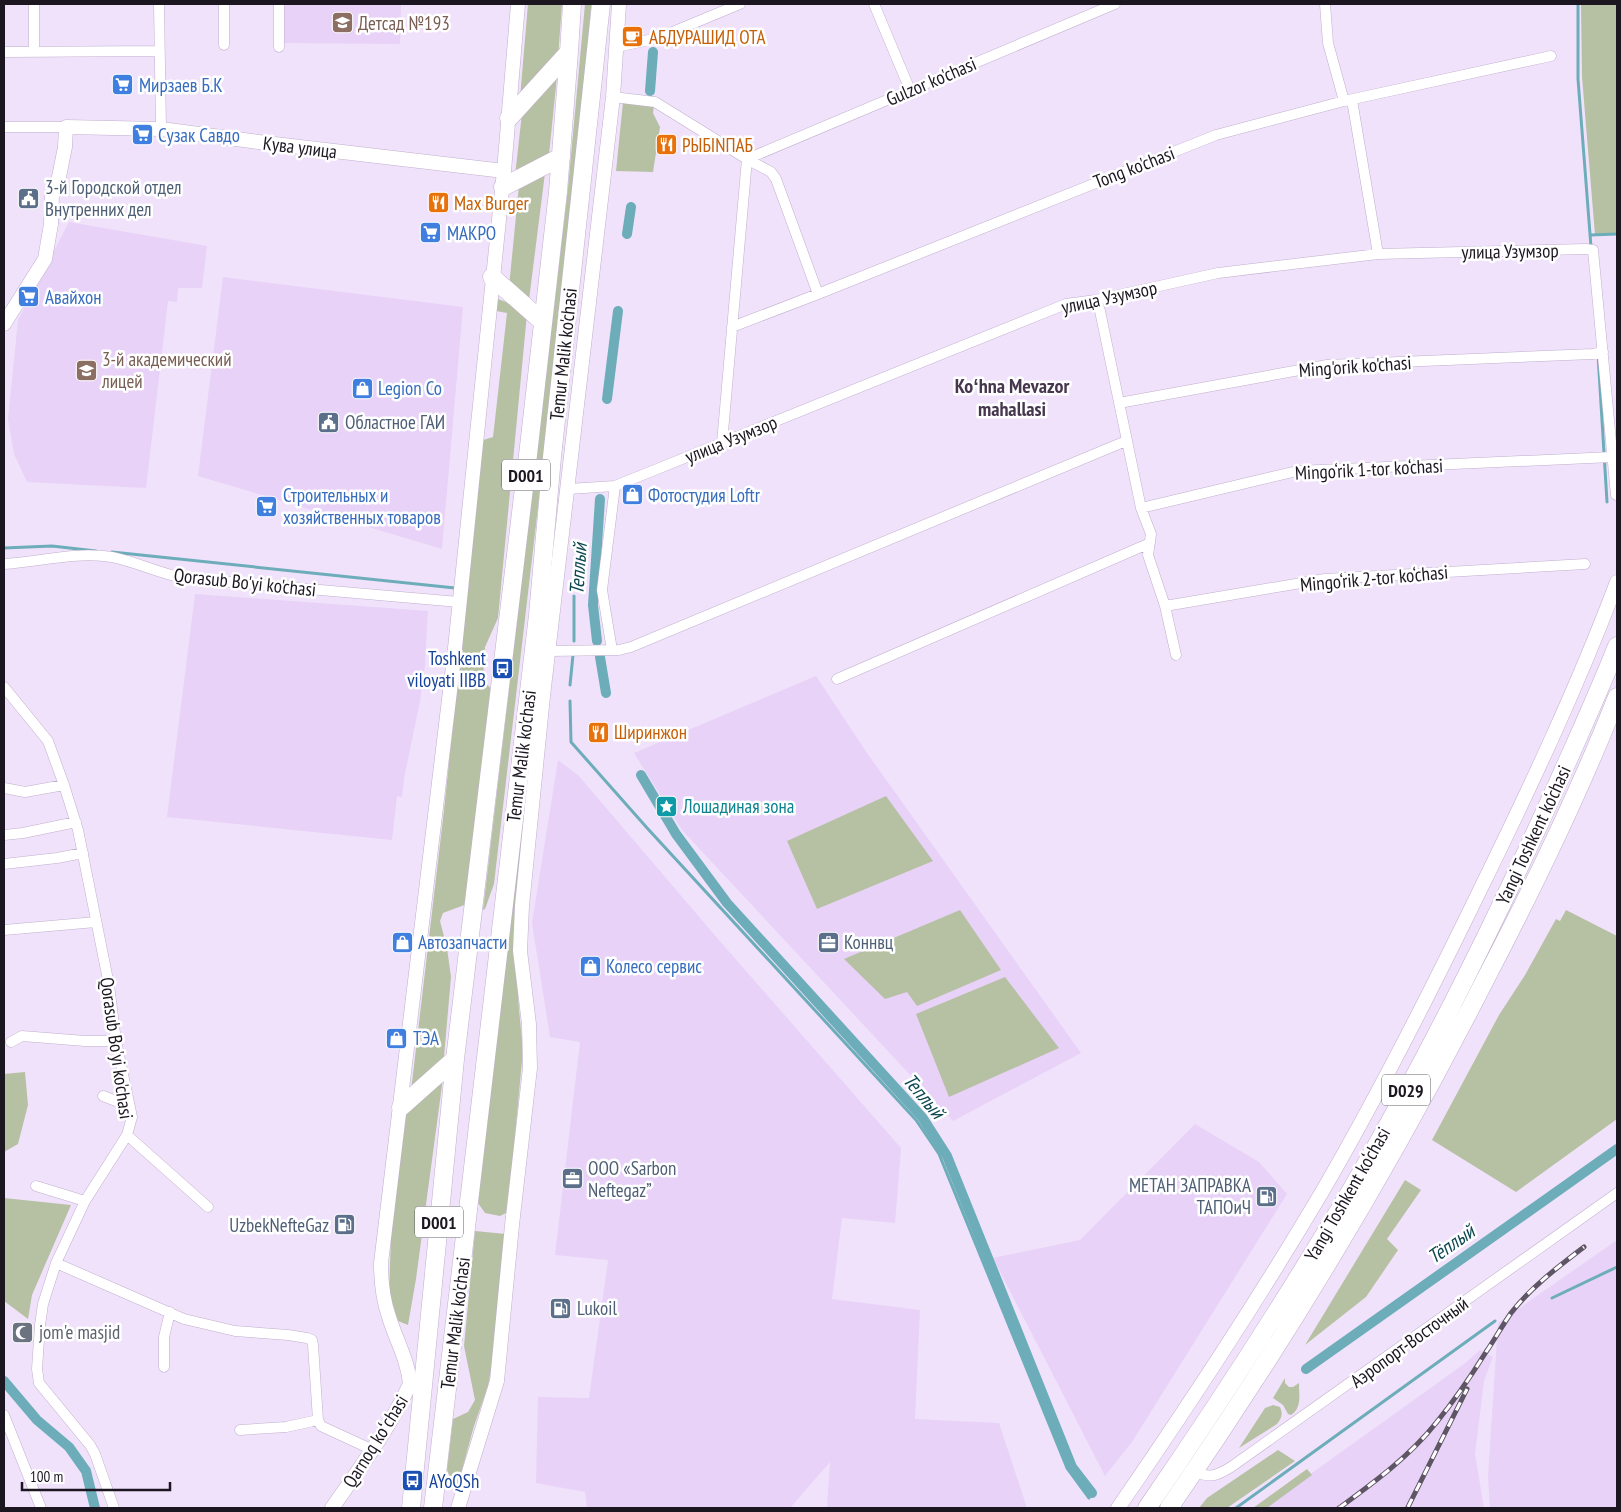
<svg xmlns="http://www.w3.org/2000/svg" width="1621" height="1512" font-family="'PT Sans Narrow',sans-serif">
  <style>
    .built { fill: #e8d2f7 }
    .green { fill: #b6c1a4 }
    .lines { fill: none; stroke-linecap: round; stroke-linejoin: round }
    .stream { stroke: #6dadba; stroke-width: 3 }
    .canal { stroke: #6dadba; stroke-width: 10 }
    .street-casing { stroke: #c0afcc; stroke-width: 11 }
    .secondary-casing { stroke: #c0afcc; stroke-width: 15 }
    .highway-casing { stroke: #c0afcc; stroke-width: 19 }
    .street { stroke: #fff; stroke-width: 10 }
    .secondary { stroke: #fff; stroke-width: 14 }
    .highway { stroke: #fff; stroke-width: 18 }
    .rail-casing { stroke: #5f5665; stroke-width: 5 }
    .rail { stroke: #fff; stroke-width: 3; stroke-dasharray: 9; stroke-linecap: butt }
    .labels { text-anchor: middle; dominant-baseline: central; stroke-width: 5; stroke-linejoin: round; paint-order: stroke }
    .shield { fill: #fff; stroke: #605c63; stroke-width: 1 }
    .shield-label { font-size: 18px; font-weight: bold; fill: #1c1620 }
    .education-label { font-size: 19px; fill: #785e54; stroke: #fff; text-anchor: start }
    .food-label { font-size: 19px; fill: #c56008; stroke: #fff; text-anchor: start }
    .street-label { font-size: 19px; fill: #1c1620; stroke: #fff }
    .shop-label { font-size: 19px; fill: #366cbe; stroke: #fff; text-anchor: start }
    .service-label { font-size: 19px; fill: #4e5e75; stroke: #fff; text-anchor: start }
    .transit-label { font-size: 19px; fill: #164399; stroke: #fff; text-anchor: end }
    .culture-label { font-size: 19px; fill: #0d838f; stroke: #fff; text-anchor: start }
    .worship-label { font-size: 19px; fill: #5b616d; stroke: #fff; text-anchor: start }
    .neighbourhood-label { font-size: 20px; font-weight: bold; fill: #46374f; stroke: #fff }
    .water-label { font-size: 20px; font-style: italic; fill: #0d4852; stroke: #fff }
  </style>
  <rect width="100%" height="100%" fill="#f1e2fb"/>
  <!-- built -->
  <path class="built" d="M283 4H401L400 44 283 43Z
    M69 222 207 246 202 288H178L177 302 168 301 146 488 27 482 14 454 8 419 18 320Z
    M223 277 463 307 442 549 198 476Z
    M195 594 428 611 425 665 420 701 404 779 402 797 397 796 392 840 167 817Z
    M816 676 867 753 1081 1053 953 1121 682 830 634 753Z
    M558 760 578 775 718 939 901 1148 895 1223 842 1218 832 1299 920 1310 915 1419 999 1423 1027 1508H827L830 1462 790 1508H587L585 1492 536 1483 538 1397 589 1398 608 1260 555 1255 580 1042 550 1037 532 923Z
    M1195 1124 1259 1162 1287 1194 1132 1442 1105 1476 993 1258 1080 1240Z
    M1617 1240V1508H1490L1488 1477 1498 1323Z
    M1480 1350 1493 1357 1484 1381 1475 1454 1484 1508H1263L1464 1364Z"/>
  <!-- green -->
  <path class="green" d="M528 4H562L558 58 520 98Z
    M585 4H591V8L575 191 494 884 485 909 483 910 568 188Z
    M1581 4H1617V233L1595 235 1582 77Z
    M557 76 549 155 515 176 522 113Z
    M623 102 654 106 653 113 660 127 653 172 616 171Z
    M545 173 529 300 509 287 519 185Z
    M498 299 514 305 527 314 498 618 485 647 483 679 491 689 467 904 443 913 440 921 447 948 451 977 444 1057 411 1091 444 810 483 440 493 437 507 313 496 311Z
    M530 793 514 928 519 1009 523 1050 508 1212 500 1216 485 1213 478 1203 524 799Z
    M886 796 933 861 817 909 787 841Z
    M960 910 1001 970 917 1006 907 992 885 999 844 959Z
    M1566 910 1617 936V1119L1516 1192 1432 1140 1499 1015 1525 975 1556 919 1560 921Z
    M1005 977 1059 1048 949 1097 916 1014Z
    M25 1072 28 1105 18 1144 4 1152V1074Z
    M443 1078 416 1279 408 1325 398 1321 389 1293 391 1236 407 1106Z
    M1405 1180 1421 1190 1387 1239 1398 1250 1366 1297 1305 1345Z
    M4 1198 71 1205 32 1295 28 1319 4 1301Z
    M475 1231 506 1234 494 1355 488 1386 474 1426 457 1488 450 1486 451 1479 447 1470 453 1419 468 1412 475 1400 464 1346Z
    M1285 1378V1383L1289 1387H1293L1299 1383C1299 1395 1302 1408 1291 1415L1288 1414 1283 1405 1273 1398Z
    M1273 1405 1280 1407C1283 1414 1282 1418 1277 1424L1239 1448 1265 1408Z
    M1278 1450 1295 1461 1227 1508H1199L1207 1498Z
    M1307 1469 1312 1475 1267 1508H1253Z"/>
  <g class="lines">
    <!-- stream -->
    <path class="stream" d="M1578 4V79L1591 247
      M1590 235 1617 234
      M1598 355 1607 502
      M4 548 52 546 96 551
      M112 552 455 588
      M574 641V596
      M570 685 573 655
      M570 701 571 742 648 829 916 1120 939 1154 1067 1468 1089 1498
      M1552 1298 1617 1267
      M1236 1508 1495 1321"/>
    <!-- canal -->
    <path class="canal" d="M650 91 653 52
      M627 234 631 207
      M607 399 618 311
      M597 641 593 605 600 499
      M600 657 606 693
      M641 775 676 834 727 903 922 1117 947 1156 1072 1467 1092 1493
      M1306 1369 1617 1149
      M4 1381 37 1420 69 1447 86 1471 95 1508"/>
    <defs>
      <path id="street" d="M34 4V52
        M159 4 161 129
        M224 4V45
        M279 4V47
        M874 4 910 90
        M1325 4 1328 43 1344 101
        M617 47 658 38 740 4
        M4 52 159 51
        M613 97 655 102 747 159 1115 4
        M1352 100 1378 254
        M4 127H66
        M1096 300 1100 311 1141 508 1151 534 1148 555 1165 606 1176 655
        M732 327 818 294 1216 135 1344 101 1551 56
        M1119 403 1327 365 1593 354 1603 352
        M722 443 747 159 771 172 776 179 818 294
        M568 489 615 486 1066 304 1096 300 1218 273 1378 254 1586 249 1593 250 1616 495
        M1141 508 1297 471 1612 457
        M4 564C39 562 76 551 112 557 137 562 158 573 183 578L459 602
        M1165 606 1325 579 1585 564
        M612 650 602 590 615 486
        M549 651 619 650 631 647 1126 441
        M837 679 1150 543
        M4 687 48 741 64 785 78 830 109 985 116 1041 132 1117 127 1135 85 1201 56 1263 43 1304 40 1325 37 1369 39 1383 90 1445 95 1454 114 1508
        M4 788 25 792 64 785
        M4 835 23 833 76 822
        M4 864 57 858 83 853
        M4 930 96 922
        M11 1042 22 1036 85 1041H116
        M103 1096 116 1101 128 1102
        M127 1135 208 1207
        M36 1186 85 1201
        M56 1263 184 1319 235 1331 288 1335 307 1338 312 1340 313 1345 318 1420 321 1426 373 1450
        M164 1367V1337L170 1312
        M4 1415 41 1508
        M240 1430 286 1427 318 1420
        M1195 1470C1208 1480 1218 1475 1231 1467L1617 1193"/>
      <path id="secondary" d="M4 324 45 259 51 224 52 195 59 177 65 147 66 127 161 129 266 143 504 171
        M410 1384C408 1360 396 1340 389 1317 383 1300 381 1281 381 1263L454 658 504 171 518 4
        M332 1508C360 1468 389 1429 410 1384H417
        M458 1508 497 1381 512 1225 530 1068 529 1024 520 951 522 906 543 696 613 97 619 4
        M1118 1508C1189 1405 1258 1300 1322 1192 1379 1094 1430 993 1479 892 1529 790 1577 688 1617 582"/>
      <path id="highway" d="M509 118 569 52
        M503 187 561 157
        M492 277 543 322
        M401 1107 455 1059
        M411 1508 455 1059 528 455 558 192 569 52 572 4
        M433 1508 538 615 552 457 601 4
        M1147 1508C1218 1405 1286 1300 1350 1192 1431 1053 1503 907 1568 760 1585 722 1602 684 1617 646
        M1169 1508C1286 1339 1392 1163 1485 980 1533 888 1579 793 1617 697"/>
    </defs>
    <!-- street casing -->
    <use href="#street" class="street-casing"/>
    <!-- secondary casing -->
    <use href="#secondary" class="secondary-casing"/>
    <!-- highway casing -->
    <use href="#highway" class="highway-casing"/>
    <!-- street -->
    <use href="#street" class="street"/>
    <!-- secondary -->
    <use href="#secondary" class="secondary"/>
    <!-- highway -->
    <use href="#highway" class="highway"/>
    <defs>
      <path id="rail" d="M1408 1507 1467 1389
        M1339 1508C1373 1483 1409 1457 1436 1423 1454 1401 1471 1376 1486 1352 1495 1339 1502 1326 1511 1313 1531 1287 1558 1267 1584 1247"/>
    </defs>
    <!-- rail casing -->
    <use href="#rail" class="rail-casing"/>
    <!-- rail -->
    <use href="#rail" class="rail"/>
  </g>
  <!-- icons -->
  <defs>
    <symbol id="school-square" viewBox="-11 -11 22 22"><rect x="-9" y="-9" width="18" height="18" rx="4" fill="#8d6e63" stroke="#fff"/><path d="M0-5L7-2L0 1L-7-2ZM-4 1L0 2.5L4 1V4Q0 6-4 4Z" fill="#fff"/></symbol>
    <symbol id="cafe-square" viewBox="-11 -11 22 22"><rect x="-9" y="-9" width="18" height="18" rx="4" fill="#e8710a" stroke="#fff"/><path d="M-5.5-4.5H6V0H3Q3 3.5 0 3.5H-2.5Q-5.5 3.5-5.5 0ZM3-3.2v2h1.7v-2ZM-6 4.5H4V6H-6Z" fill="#fff"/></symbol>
    <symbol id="supermarket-square" viewBox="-11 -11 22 22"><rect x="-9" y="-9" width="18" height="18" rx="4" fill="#3f7fe0" stroke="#fff"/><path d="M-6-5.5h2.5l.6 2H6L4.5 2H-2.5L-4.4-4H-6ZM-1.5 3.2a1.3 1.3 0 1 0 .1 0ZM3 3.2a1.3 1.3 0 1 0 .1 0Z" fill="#fff"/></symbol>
    <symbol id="restaurant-square" viewBox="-11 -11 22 22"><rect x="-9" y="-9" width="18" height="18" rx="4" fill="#e8710a" stroke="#fff"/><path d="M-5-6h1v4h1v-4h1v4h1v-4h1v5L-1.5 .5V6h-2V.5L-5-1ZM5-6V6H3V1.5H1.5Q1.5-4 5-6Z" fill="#fff"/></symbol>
    <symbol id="civic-square" viewBox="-11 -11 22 22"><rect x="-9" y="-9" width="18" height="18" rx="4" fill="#5c6f8a" stroke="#fff"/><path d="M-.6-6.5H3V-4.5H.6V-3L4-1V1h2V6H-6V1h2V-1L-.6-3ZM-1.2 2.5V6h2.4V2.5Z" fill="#fff"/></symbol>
    <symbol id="university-square" viewBox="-11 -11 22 22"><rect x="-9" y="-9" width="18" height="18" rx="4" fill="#8d6e63" stroke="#fff"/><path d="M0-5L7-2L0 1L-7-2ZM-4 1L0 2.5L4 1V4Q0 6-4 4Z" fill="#fff"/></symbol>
    <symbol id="shop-square" viewBox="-11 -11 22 22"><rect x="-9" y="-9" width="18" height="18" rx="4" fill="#3f7fe0" stroke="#fff"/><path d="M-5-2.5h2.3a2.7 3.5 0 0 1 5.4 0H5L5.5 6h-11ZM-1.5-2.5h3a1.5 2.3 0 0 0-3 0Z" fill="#fff"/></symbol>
    <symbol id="bus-square" viewBox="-11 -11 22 22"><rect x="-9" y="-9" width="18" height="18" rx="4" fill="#1a4fb4" stroke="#fff"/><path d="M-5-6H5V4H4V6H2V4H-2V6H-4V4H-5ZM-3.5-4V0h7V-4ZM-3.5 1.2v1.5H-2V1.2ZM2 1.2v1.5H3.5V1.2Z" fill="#fff"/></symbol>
    <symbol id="sight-square" viewBox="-11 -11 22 22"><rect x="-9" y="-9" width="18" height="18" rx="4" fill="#0f9aa8" stroke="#fff"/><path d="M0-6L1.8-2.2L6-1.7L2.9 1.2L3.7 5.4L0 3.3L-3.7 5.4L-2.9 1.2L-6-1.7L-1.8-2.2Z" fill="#fff"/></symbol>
    <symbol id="office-square" viewBox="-11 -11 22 22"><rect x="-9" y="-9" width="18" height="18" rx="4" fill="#5c6f8a" stroke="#fff"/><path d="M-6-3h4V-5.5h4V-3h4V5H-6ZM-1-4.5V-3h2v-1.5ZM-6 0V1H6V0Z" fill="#fff"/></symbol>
    <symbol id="fuel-square" viewBox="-11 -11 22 22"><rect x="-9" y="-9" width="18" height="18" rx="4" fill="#5c6f8a" stroke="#fff"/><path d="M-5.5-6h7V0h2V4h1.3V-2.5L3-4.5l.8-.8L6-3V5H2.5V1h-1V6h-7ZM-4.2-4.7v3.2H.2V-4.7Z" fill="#fff"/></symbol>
    <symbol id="mosque-square" viewBox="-11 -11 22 22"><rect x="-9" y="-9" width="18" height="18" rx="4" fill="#6b7280" stroke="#fff"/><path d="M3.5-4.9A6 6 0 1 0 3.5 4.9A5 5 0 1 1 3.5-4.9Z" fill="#fff"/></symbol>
  </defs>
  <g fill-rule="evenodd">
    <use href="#school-square" x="330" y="10" width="25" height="25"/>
    <use href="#cafe-square" x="620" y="24" width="25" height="25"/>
    <use href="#supermarket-square" x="110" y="72" width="25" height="25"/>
    <use href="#supermarket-square" x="130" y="122" width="25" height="25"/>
    <use href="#restaurant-square" x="654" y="132" width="25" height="25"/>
    <use href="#civic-square" x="16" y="186" width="25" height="25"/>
    <use href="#restaurant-square" x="426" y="190" width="25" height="25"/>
    <use href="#supermarket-square" x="418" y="220" width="25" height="25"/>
    <use href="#supermarket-square" x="16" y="284" width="25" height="25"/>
    <use href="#university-square" x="74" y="358" width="25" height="25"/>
    <use href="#shop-square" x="350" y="376" width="25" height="25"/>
    <use href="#civic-square" x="316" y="410" width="25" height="25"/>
    <use href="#shop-square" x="620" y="482" width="25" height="25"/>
    <use href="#supermarket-square" x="254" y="494" width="25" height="25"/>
    <use href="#bus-square" x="490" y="656" width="25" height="25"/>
    <use href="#restaurant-square" x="586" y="720" width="25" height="25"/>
    <use href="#sight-square" x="654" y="794" width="25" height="25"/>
    <use href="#shop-square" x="390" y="930" width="25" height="25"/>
    <use href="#office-square" x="816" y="930" width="25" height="25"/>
    <use href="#shop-square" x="578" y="954" width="25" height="25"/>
    <use href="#shop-square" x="384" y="1026" width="25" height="25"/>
    <use href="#office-square" x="560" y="1166" width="25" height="25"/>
    <use href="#fuel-square" x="1254" y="1184" width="25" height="25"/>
    <use href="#fuel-square" x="332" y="1212" width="25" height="25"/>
    <use href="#fuel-square" x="548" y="1296" width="25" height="25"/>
    <use href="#mosque-square" x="10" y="1320" width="25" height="25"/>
    <use href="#bus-square" x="400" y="1468" width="25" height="25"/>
  </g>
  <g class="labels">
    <!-- shield labels -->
    <g class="shield">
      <rect x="502" y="459.5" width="48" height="31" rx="4"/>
      <rect x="1382" y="1074.5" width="48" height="31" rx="4"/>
      <rect x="415" y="1206.5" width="48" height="31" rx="4"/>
    </g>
    <g class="shield-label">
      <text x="526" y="475">D001</text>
      <text x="1406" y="1090">D029</text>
      <text x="439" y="1222">D001</text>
    </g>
    <!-- education labels -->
    <g class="education-label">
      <text x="358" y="23">Детсад №193</text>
      <text x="102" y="359">3-й академический<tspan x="102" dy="22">лицей</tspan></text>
    </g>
    <!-- food labels -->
    <g class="food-label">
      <text x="649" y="37">АБДУРАШИД ОТА</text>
      <text x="682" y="145">РЫБINПАБ</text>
      <text x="454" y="203">Max Burger</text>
      <text x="614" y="732">Ширинжон</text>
    </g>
    <!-- street labels -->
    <g class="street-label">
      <text transform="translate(931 81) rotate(-23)">Gulzor ko'chasi</text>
      <text transform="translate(300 147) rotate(7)">Кува улица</text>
      <text transform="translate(1134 167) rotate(-21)">Tong ko'chasi</text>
      <text transform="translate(1510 251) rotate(-1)">улица Узумзор</text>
      <text transform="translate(1109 297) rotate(-12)">улица Узумзор</text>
      <text transform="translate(563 354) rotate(-84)">Temur Malik ko'chasi</text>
      <text transform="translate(1355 366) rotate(-4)">Ming'orik ko'chasi</text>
      <text transform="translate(731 439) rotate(-22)">улица Узумзор</text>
      <text transform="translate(1369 469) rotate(-3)">Mingo‘rik 1-tor ko‘chasi</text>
      <text transform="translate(1374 578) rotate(-5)">Mingo‘rik 2-tor ko‘chasi</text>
      <text transform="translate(245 582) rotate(6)">Qorasub Bo'yi ko'chasi</text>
      <text transform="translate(521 756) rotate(-83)">Temur Malik ko'chasi</text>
      <text transform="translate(1533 835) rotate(-65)">Yangi Toshkent ko‘chasi</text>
      <text transform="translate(117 1048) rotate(82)">Qorasub Bo'yi ko'chasi</text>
      <text transform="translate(1347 1194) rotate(-60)">Yangi Toshkent ko‘chasi</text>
      <text transform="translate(455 1323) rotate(-83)">Temur Malik ko'chasi</text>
      <text transform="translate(1409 1342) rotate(-36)">Аэропорт-Восточный</text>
      <text transform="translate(375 1441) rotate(-58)">Qarnoq koʻchasi</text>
    </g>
    <!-- shop labels -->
    <g class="shop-label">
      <text x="139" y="85">Мирзаев Б.К</text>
      <text x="158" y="135">Сузак Савдо</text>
      <text x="447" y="233">МАКРО</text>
      <text x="45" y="297">Авайхон</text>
      <text x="378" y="388">Legion Co</text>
      <text x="283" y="495">Строительных и<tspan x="283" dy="22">хозяйственных товаров</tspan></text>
      <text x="648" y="495">Фотостудия Loftr</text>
      <text x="418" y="942">Автозапчасти</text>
      <text x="606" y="966">Колесо сервис</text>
      <text x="413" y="1038">ТЭА</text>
    </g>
    <!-- service labels -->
    <g class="service-label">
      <text x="45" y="187">3-й Городской отдел<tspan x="45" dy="22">Внутренних дел</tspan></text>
      <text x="345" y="422">Областное ГАИ</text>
      <text x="844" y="942">Коннвц</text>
      <text x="588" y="1168">ООО «Sarbon<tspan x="588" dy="22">Neftegaz”</tspan></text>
      <text x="1251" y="1185" text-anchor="end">МЕТАН ЗАПРАВКА<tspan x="1251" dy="22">ТАПОиЧ</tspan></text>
      <text x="329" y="1225" text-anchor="end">UzbekNefteGaz</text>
      <text x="577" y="1308">Lukoil</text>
    </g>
    <!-- transit labels -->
    <g class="transit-label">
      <text x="486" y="658">Toshkent<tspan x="486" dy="22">viloyati IIBB</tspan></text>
      <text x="429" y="1481" text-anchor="start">AYoQSh</text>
    </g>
    <!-- culture labels -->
    <g class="culture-label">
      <text x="683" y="806">Лошадиная зона</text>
    </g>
    <!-- worship labels -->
    <g class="worship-label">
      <text x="39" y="1332">jom'e masjid</text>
    </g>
    <!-- neighbourhood labels -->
    <g class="neighbourhood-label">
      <text x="1012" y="386">Koʻhna Mevazor<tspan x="1012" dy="23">mahallasi</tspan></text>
    </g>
    <!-- water labels -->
    <g class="water-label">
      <text transform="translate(578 569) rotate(-86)">Теплый</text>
      <text transform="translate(924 1096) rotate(50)">Теплый</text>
      <text transform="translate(1451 1244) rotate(-35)">Тёплый</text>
    </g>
  </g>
  <!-- border -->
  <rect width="1621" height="1512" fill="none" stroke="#1c1620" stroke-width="10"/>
  <!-- scale -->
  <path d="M22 1482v8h148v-8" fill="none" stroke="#1c1620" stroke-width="2.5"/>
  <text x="30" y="1482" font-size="15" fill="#1c1620" stroke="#ffffff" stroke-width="4" paint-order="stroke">100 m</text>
</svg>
